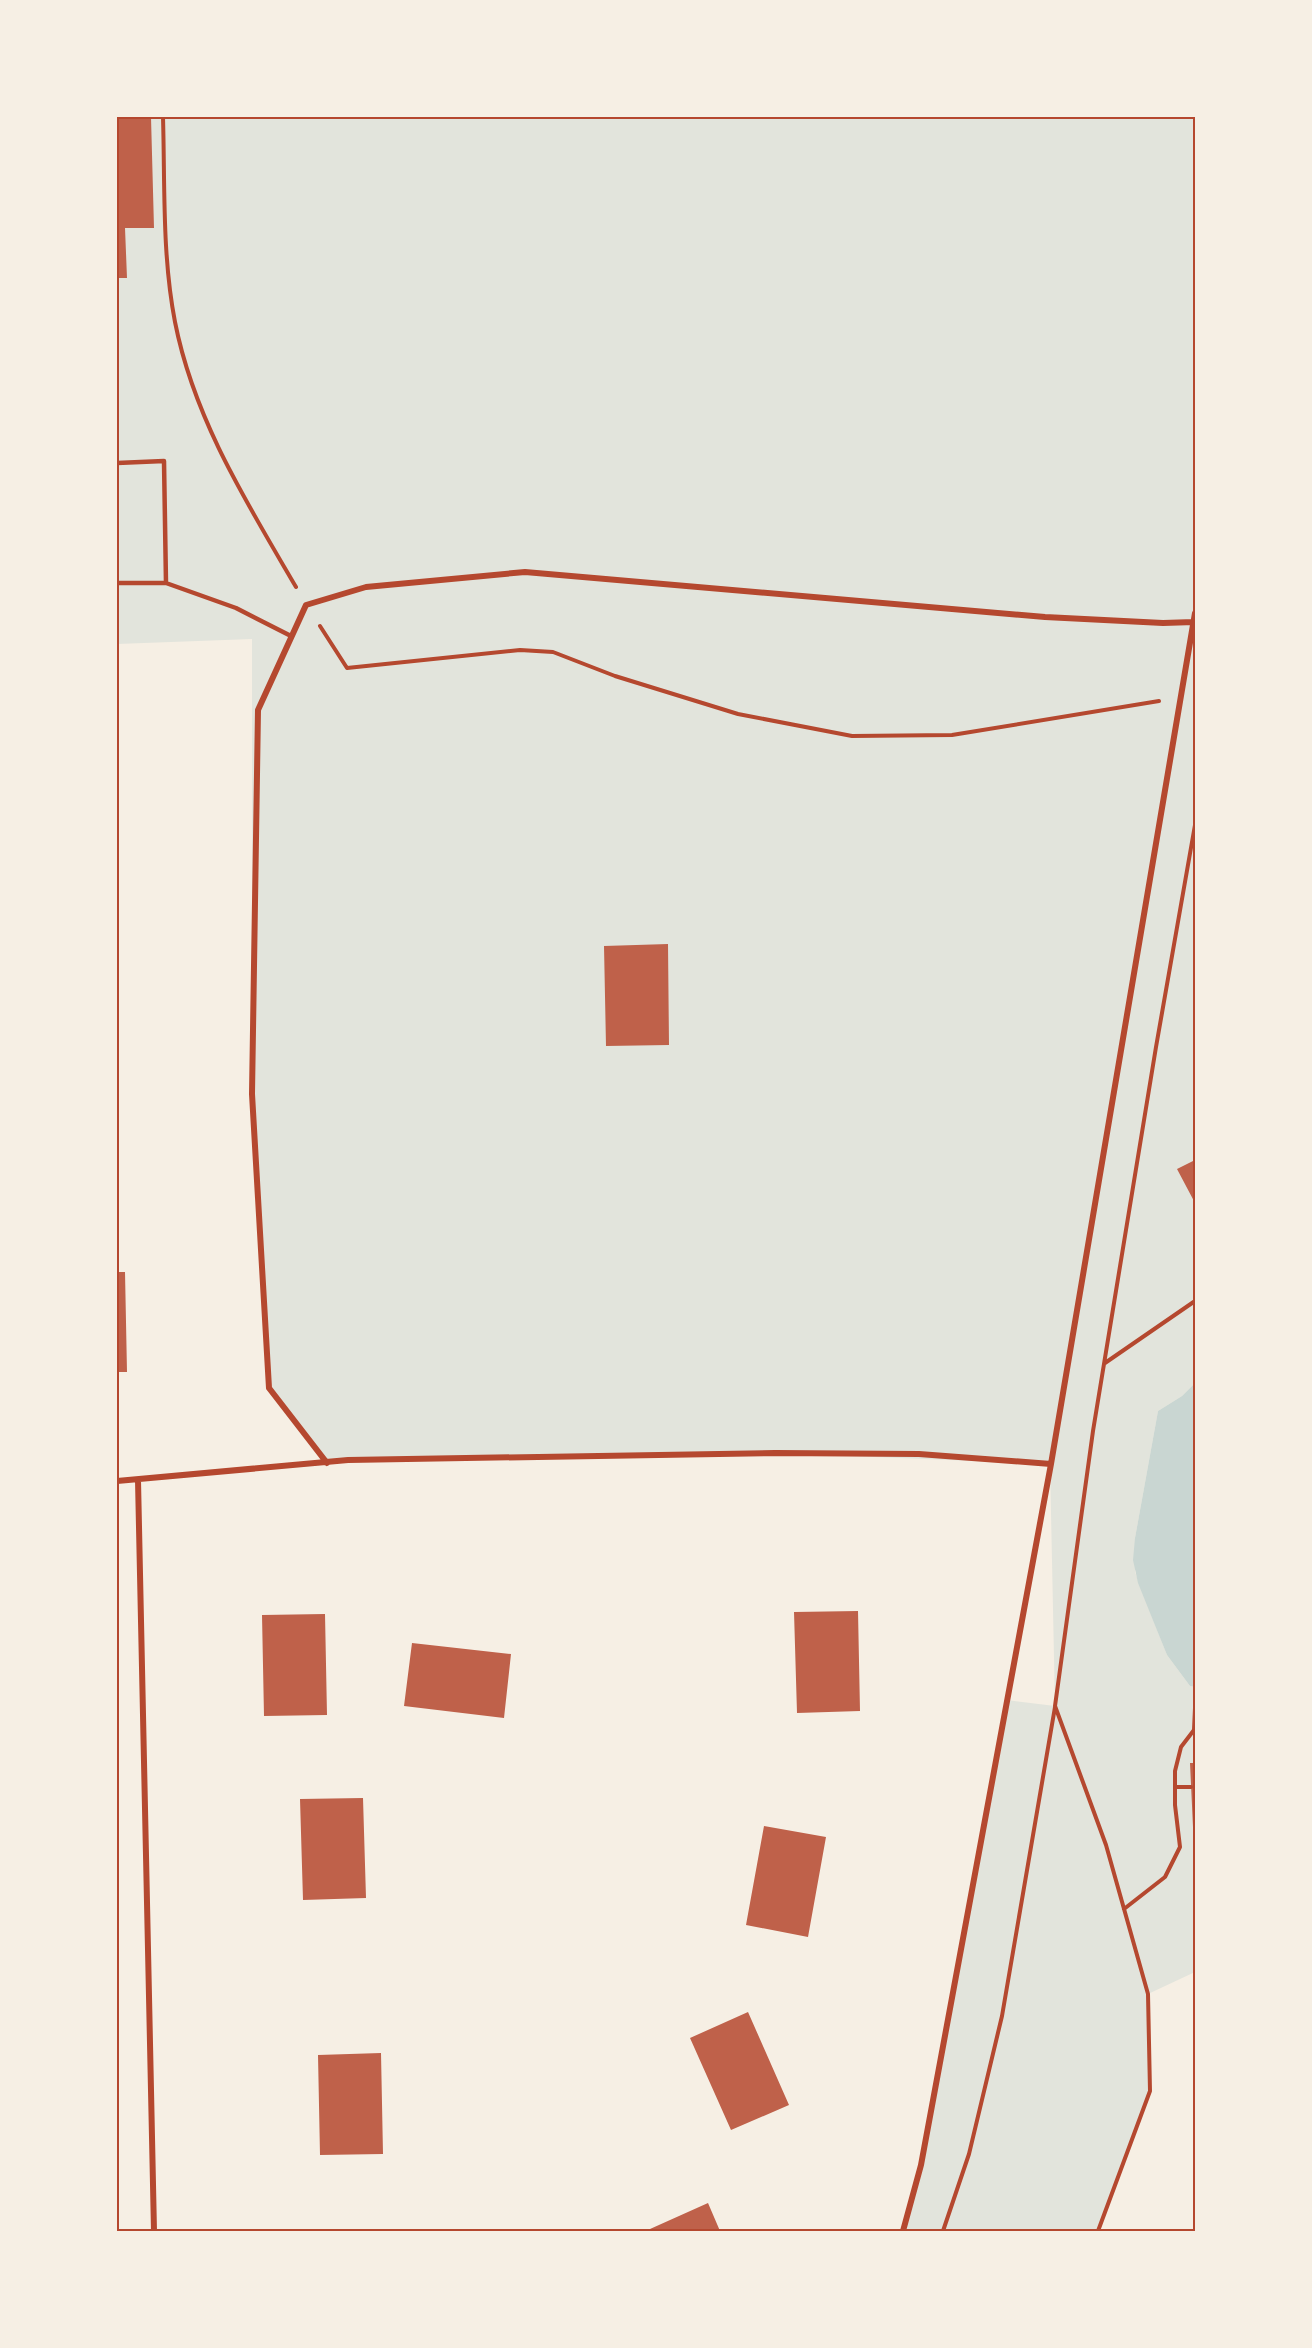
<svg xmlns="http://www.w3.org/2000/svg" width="1312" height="2348" font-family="'DejaVu Sans',sans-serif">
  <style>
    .green { fill: #e2e4dc }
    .water { fill: #c9d6d2 }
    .building { fill: #bf614a }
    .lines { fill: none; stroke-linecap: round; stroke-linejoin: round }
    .path { stroke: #b5482f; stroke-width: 4 }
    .service { stroke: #b5482f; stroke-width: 4.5 }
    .minor { stroke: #b5482f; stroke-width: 6 }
    .neatline { fill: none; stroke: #b5482f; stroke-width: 2 }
  </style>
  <rect width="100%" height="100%" fill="#f6efe4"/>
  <!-- green -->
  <path class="green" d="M117 117H1195V1383L1182 1396 1158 1411 1135 1538V1572L1167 1655 1190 1686 1195 1687V1972L1148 1994 1150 2091 1098 2231H903L921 2165 1007 1700 1055 1706 1050 1464 775 1453 327 1463 269 1388 252 1094V639L117 644Z"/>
  <!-- water -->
  <path class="water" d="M1195 1383V1687L1190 1686 1167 1655 1138 1583 1133 1560 1135 1538 1158 1411 1182 1396Z"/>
  <!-- building -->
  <path class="building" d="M117 117H151L154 228H125L127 278H117Z
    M668 944 669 1045 606 1046 604 946Z
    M1195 1160V1203L1177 1169Z
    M117 1272H125L127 1372H117Z
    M858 1611 860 1711 797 1713 794 1612Z
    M325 1614 327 1715 264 1716 262 1615Z
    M412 1643 511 1654 504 1718 404 1706Z
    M1190 1763H1195V1827H1193Z
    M363 1798 366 1898 303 1900 300 1799Z
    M764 1826 826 1837 808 1937 746 1925Z
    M748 2012 789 2105 731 2130 690 2038Z
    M381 2053 383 2154 320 2155 318 2055Z
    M708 2203 720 2231H651L650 2229Z"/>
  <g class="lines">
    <!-- path -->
    <path class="path" d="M163 117C165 185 162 255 175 322 194 419 247 503 296 587
      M320 626 347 668 520 650 553 652 615 676 738 714 852 736 952 735 1159 701
      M1105 1363 1195 1301
      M1175 1787H1191
      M1124 1909 1165 1877 1180 1847 1175 1805V1771L1181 1747 1194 1730 1195 1708
      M943 2231 969 2154 1002 2016 1055 1707
      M1098 2231 1150 2091 1148 1994 1106 1845 1055 1706 1093 1431 1156 1047 1195 825"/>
    <!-- service -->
    <path class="service" d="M117 463 164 461 166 583
      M117 583H166L236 608 291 636"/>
    <!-- minor -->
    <path class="minor" d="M327 1463 269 1388 252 1094 258 710 306 605 366 587 525 572 1045 617 1163 623 1194 622
      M138 1480 154 2231
      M117 1481 348 1460 775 1453 919 1454 1051 1464
      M903 2231 921 2165 1051 1464 1195 613"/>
  </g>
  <!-- border -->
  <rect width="1312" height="2348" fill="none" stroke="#f6efe4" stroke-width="237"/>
  <rect x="118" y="118" width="1076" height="2112" class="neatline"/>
</svg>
